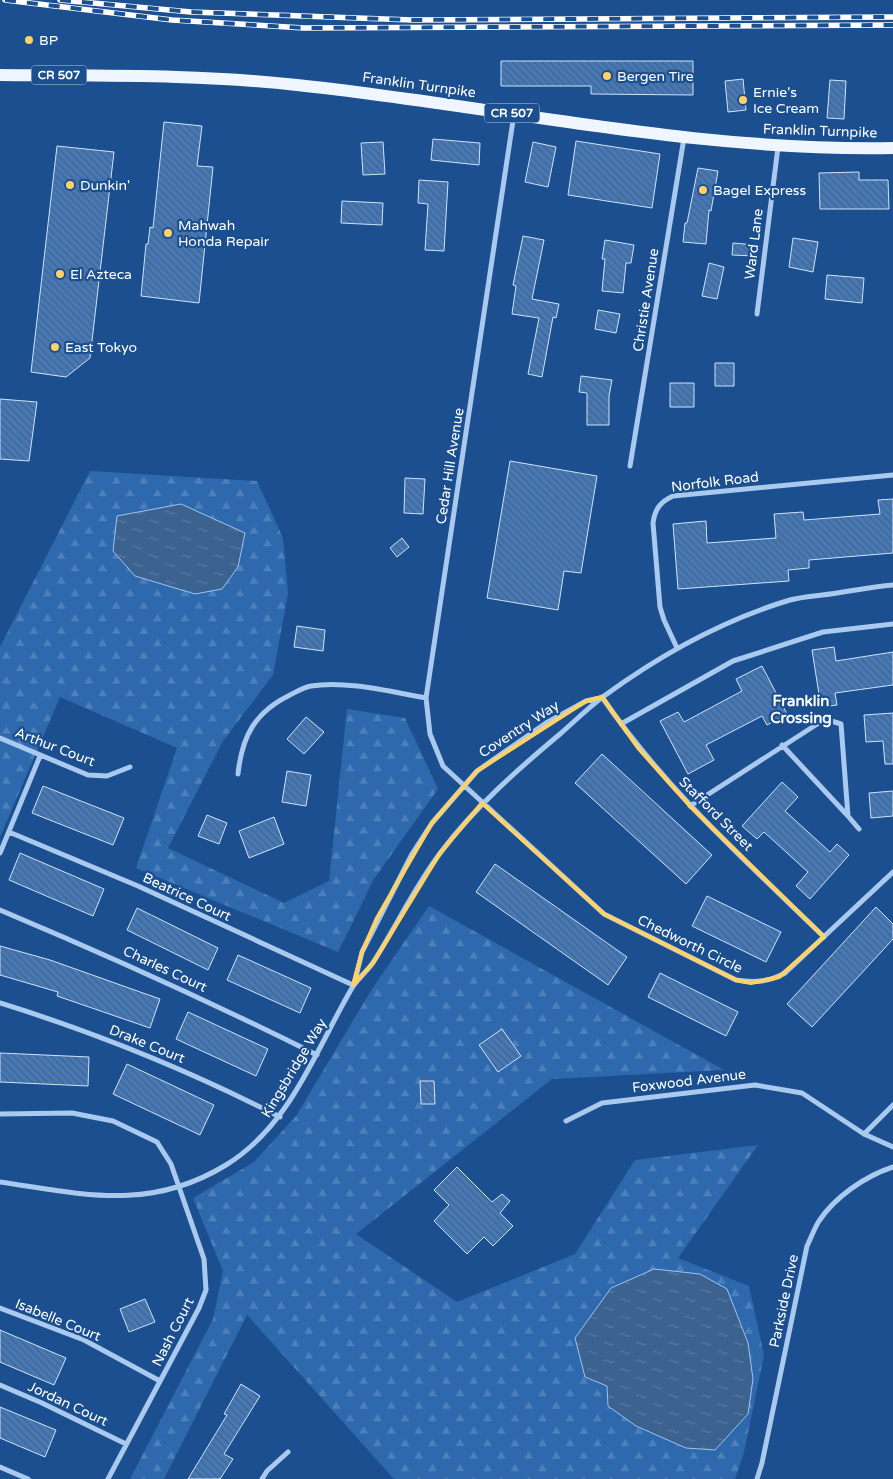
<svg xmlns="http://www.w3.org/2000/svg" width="893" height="1479" font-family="'Varela Round',sans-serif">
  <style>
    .forest { fill: url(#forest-firs) }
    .water { fill: url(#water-ripples); stroke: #9cc4f0 }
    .building { fill: url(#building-back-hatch); stroke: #cfe3fa }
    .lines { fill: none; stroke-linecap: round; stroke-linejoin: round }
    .street { stroke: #a9c9ee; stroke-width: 5 }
    .primary { stroke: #f0f6ff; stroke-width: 12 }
    .rail-casing { stroke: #fff; stroke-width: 5.5 }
    .rail { stroke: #1b4f8f; stroke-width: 4; stroke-dasharray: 11; stroke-linecap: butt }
    .marked { fill: none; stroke: #ffd166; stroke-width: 4; stroke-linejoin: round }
    .poi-dot { fill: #ffd166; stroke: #1b4f8f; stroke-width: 2 }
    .labels { text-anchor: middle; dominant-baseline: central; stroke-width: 4.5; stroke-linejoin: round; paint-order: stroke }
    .shield { fill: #1b4f8f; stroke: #bbcadd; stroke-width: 1 }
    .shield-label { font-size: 12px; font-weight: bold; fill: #fff }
    .poi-label { font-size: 14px; fill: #fff; stroke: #1b4f8f; text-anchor: start }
    .street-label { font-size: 14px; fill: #fff; stroke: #1b4f8f }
    .neighbourhood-label { font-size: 15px; font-weight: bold; fill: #fff; stroke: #1b4f8f }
  </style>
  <defs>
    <pattern id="forest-firs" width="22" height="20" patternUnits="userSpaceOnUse" patternTransform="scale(1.25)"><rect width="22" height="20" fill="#2e69ad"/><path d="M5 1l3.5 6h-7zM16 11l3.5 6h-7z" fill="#4d80b9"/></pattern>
    <pattern id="water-ripples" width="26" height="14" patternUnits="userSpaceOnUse" patternTransform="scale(1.25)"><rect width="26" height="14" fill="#3c6290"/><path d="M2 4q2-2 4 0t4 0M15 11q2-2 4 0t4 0" fill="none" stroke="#597aa1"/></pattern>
    <pattern id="building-back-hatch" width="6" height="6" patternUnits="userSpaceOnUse" patternTransform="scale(1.25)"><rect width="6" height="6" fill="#4478b7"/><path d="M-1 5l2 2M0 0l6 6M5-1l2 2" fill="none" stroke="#486282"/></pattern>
  </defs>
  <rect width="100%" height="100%" fill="#1b4f8f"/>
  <!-- forest -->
  <path class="forest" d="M90 471 257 481 283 538 288 593 273 675 223 741 168 848 284 903 329 881 347 709 405 718 438 789 374 879 338 952 136 868 177 748 60 697 0 837V647Z
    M429 906 724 1070 552 1079 356 1234 457 1302 575 1254 635 1160 758 1145 678 1258 749 1286 764 1355 744 1452 735 1479H394L247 1315 164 1479H130L213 1319 223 1271 193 1198 254 1162 296 1116 372 989Z"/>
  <!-- water -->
  <path class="water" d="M181 504 245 533 238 567 222 589 195 594 135 576 113 551 117 516Z
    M654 1269 700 1274 727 1289 748 1343 753 1379 748 1414 715 1450 686 1448 636 1426 608 1406 607 1386 585 1377 575 1338 611 1288Z"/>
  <!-- building -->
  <path class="building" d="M501 61H693V95L591 94V86H501Z
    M743 79 746 110 728 112 725 81Z
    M830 80 846 81 844 119 827 118Z
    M164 122 202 126 197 166 213 167 199 303 141 296 146 244H148L150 227 153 228Z
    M433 139 480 143 479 165 431 160Z
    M576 141 660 154 652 208 568 195Z
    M383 142 385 174 363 175 361 143Z
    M533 142 556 147 548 187 525 182Z
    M57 146 114 152 90 358 66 377 31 372Z
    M698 168 718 171 711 211 709 210 706 244 683 242 685 223H687Z
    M859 172V180H888L889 209H820L819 173Z
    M419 180 448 182 444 251 425 250 428 204 418 203Z
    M342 201 383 203 382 225 341 223Z
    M523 236 544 240 532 299 559 304 556 318 553 317 542 377 528 374 539 318 512 314 516 286 513 285Z
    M793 238 818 242 813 272 789 267Z
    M605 240 634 245 631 263H626L623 293 602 291 605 259H602Z
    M733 243 756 245 755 256 732 255Z
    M709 263 724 267 717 299 702 296Z
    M827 275 864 278 862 303 825 299Z
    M598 310 620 314 616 333 595 329Z
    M715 363H734V386H715Z
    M581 376 612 380 609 396V425H587V393L579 392Z
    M670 383H694V407H670Z
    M0 399 37 402 29 461 0 459Z
    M510 461 597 476 581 573 564 571 558 610 487 598Z
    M405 478 425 479 423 514 404 513Z
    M893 499V553L809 560V568L788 570 789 581 678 589 673 524 706 521 707 543 776 538 774 514 803 512 804 520 880 514 878 500Z
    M402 538 409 547 397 557 390 548Z
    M297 626 325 630 323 651 294 647Z
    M834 647 836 661 893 652V685L835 693 837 705 821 707 812 650Z
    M762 666 787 714 767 725 762 716 706 745 714 760 688 774 660 721 678 712 684 722 742 691 736 679Z
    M893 713V764H885L883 741 866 742 864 715Z
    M306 717 324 732 304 754 287 739Z
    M602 754 712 855 686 884 575 783Z
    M287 771 311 775 306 806 282 802Z
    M782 782 798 797 785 811 830 852 837 844 849 855 810 899 796 886 808 872 764 832 757 839 742 826Z
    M43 786 124 818 113 845 32 813Z
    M893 791V816L871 818 869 793Z
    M207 815 227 823 219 844 198 836Z
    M274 817 284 844 249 858 239 831Z
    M20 853 104 889 93 916 9 880Z
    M495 864 627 957 608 985 476 892Z
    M707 896 781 932 766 962 692 926Z
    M876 907 893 924V939L812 1027 787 1004Z
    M137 908 218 948 208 970 127 930Z
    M0 946 50 960 160 999 150 1028 57 996 58 992 0 975Z
    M238 955 311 988 300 1013 227 980Z
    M660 973 738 1012 726 1036 648 997Z
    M188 1012 268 1049 256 1076 176 1039Z
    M502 1029 521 1056 498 1072 479 1045Z
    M0 1053 89 1057 88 1086 0 1082Z
    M127 1064 214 1105 200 1135 113 1094Z
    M420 1081H434L435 1104H421Z
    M457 1167 492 1202 502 1194 510 1201 500 1213 513 1226 493 1246 484 1237 467 1254 434 1221 449 1205 434 1190Z
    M145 1299 155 1322 129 1332 120 1309Z
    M0 1330 66 1358 54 1385 0 1362Z
    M241 1384 260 1396 224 1454 233 1459 220 1479H188L227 1415 224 1414Z
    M0 1407 56 1430 45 1457 0 1438Z"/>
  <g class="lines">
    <!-- street -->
    <path class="street" d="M514 114 426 698 430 734 443 766 604 914 736 980C754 983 769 982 785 973L893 872
      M757 314 778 147
      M630 466 684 138
      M677 648 664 620 660 607 653 523C655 509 660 502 673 496L893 475
      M602 697C664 788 746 861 824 937
      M621 724 733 661 823 632 893 624
      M0 738 88 775 107 776 130 767
      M782 745 848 816
      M238 774C242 736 255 712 290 695 296 692 304 687 311 686 345 680 392 692 426 698
      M690 806 825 719 841 724 848 816 859 829
      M9 832 138 886 353 985
      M0 853 40 756
      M0 910C107 955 213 1003 317 1055
      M354 985 362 952 412 854 432 823 477 771 546 723 586 701 600 698
      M0 1003C97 1033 190 1071 280 1117
      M0 1114 72 1113 113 1121 157 1142 171 1164 204 1259 206 1290 199 1308 108 1479
      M566 1121 602 1103 755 1085 802 1093 864 1134 893 1147
      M864 1134 893 1105
      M0 1182C83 1194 149 1212 226 1165 291 1125 315 1051 352 988 358 978 368 971 374 961 397 925 415 886 441 852 475 807 517 770 560 734 575 721 589 707 604 696 660 655 723 620 790 600 802 597 817 596 830 594 851 591 872 587 893 585
      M0 1308 84 1340 160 1381
      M0 1385 42 1403 126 1444
      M0 1467 28 1479
      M262 1479 267 1471 288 1452
      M757 1479 762 1463 807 1246C811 1238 814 1229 819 1221 835 1197 865 1176 893 1167"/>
    <!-- primary -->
    <path class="primary" d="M0 75C99 76 198 74 297 85 496 106 693 152 893 148"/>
    <defs>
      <path id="rail" d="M5 0 172 20 304 28 893 25
        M60 0 191 12 412 20 893 17"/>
    </defs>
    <!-- rail casing -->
    <use href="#rail" class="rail-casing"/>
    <!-- rail -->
    <use href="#rail" class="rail"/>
  </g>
  <!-- marked area -->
  <path class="marked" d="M602 697 639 749 690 806 824 937 779 977 751 983 736 980 604 914 482 803 440 853 373 963 353 985 362 952 377 918 432 823 477 771 586 701Z"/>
  <!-- markers -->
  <g class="poi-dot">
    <circle cx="29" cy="40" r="5"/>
    <circle cx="607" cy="76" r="5"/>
    <circle cx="743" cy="100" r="5"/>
    <circle cx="70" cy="185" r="5"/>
    <circle cx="703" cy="190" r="5"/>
    <circle cx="168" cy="233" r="5"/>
    <circle cx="60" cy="274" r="5"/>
    <circle cx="55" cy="347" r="5"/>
  </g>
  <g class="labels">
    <!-- shield labels -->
    <g class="shield">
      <rect x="31.5" y="65.5" width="55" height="19" rx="4"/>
      <rect x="484.5" y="103.5" width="55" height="19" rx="4"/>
    </g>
    <g class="shield-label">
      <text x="59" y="75">CR 507</text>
      <text x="512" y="113">CR 507</text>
    </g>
    <!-- poi labels -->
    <g class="poi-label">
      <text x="39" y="40">BP</text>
      <text x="617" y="76">Bergen Tire</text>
      <text x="753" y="92">Ernie's<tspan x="753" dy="16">Ice Cream</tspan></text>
      <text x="80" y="185">Dunkin'</text>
      <text x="713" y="190">Bagel Express</text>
      <text x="178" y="225">Mahwah<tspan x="178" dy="16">Honda Repair</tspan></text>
      <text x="70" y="274">El Azteca</text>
      <text x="65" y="347">East Tokyo</text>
    </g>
    <!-- street labels -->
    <g class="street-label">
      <text transform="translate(419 85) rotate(8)">Franklin Turnpike</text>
      <text transform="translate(820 131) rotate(2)">Franklin Turnpike</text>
      <text transform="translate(754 244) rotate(-83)">Ward Lane</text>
      <text transform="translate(646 300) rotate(-81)">Christie Avenue</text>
      <text transform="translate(450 466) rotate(-81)">Cedar Hill Avenue</text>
      <text transform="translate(715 482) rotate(-7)">Norfolk Road</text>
      <text transform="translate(519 729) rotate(-33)">Coventry Way</text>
      <text transform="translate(55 747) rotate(21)">Arthur Court</text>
      <text transform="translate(716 814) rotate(45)">Stafford Street</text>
      <text transform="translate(187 897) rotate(25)">Beatrice Court</text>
      <text transform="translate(690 944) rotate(26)">Chedworth Circle</text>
      <text transform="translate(165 969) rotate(25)">Charles Court</text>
      <text transform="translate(147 1044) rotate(22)">Drake Court</text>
      <text transform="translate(294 1068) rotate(-59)">Kingsbridge Way</text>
      <text transform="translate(689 1081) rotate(-7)">Foxwood Avenue</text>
      <text transform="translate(784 1301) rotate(-78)">Parkside Drive</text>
      <text transform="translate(58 1320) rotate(22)">Isabelle Court</text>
      <text transform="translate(173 1332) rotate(-63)">Nash Court</text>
      <text transform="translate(68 1404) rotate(25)">Jordan Court</text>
    </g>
    <!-- neighbourhood labels -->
    <g class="neighbourhood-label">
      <text x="801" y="701">Franklin<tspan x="801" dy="17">Crossing</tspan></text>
    </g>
  </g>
</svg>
